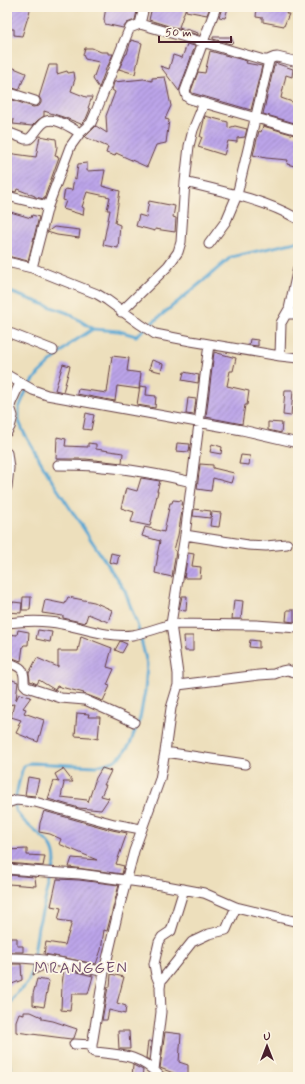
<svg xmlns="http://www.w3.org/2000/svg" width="305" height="1084" font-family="Mynerve,sans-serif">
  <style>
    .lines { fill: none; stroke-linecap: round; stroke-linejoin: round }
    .stream { stroke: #5aa7d3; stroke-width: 3 }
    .building { fill: url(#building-hatch) }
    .minor-casing { stroke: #623c41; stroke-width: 11 }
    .minor { stroke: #fff; stroke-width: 9 }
    .labels { text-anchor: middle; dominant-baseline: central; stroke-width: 3.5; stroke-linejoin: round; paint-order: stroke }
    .quarter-label { font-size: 16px; letter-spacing: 1px; fill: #724e6e; stroke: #fcf5e5 }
  </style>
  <defs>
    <pattern id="building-hatch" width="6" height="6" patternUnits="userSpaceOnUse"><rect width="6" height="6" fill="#bba4e9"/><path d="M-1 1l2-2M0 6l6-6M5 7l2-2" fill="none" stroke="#9a85bd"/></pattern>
  </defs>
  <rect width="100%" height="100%" fill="#fcf5e5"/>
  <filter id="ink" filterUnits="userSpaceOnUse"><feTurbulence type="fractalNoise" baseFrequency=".025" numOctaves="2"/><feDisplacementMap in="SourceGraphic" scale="8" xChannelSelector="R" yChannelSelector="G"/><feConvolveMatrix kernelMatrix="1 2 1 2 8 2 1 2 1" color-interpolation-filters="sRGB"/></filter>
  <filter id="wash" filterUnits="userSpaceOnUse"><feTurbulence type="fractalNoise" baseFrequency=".012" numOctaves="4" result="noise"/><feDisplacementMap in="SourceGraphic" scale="16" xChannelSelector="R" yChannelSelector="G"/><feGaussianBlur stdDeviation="0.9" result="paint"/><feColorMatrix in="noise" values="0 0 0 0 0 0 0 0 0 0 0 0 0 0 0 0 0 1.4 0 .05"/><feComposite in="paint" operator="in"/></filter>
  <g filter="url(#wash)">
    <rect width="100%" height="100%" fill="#eddfbc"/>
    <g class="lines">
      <!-- stream -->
      <path class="stream" d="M7 291 68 313 93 329 119 331 136 336 203 281 231 257 296 242 298 240
        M7 1008 15 995 27 984 31 974 38 927 55 863C55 857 54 850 50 845 41 833 14 819 15 804 15 795 20 779 22 770L24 766 30 763 97 766 114 761 123 754 130 744 140 718 145 691 147 664 138 627 125 591 52 481 24 433 19 421V408L27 389 39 373 70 344 93 329
        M7 1053 12 1077"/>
    </g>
    <g id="blocks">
      <!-- building -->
      <path class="building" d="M7 7H31L22 36 14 35V29H9L11 17 7 18Z
        M106 7H138L135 20 127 23 123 28 105 24 104 19Z
        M152 7H186L179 27 198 33V35L149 20Z
        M186 7H210L207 15 186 11Z
        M257 7H284V11L287 12 286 14H289L284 26 263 22V18L256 17Z
        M222 8H228L225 18 219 17Z
        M213 37H231L233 42 231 44 213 39Z
        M131 40 142 43 135 74 119 69 126 54H127Z
        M187 44 195 46 179 91 160 66 169 69 173 55 182 58Z
        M85 48H92L101 52H108V54H113L108 66H107L99 88 93 79 99 62 85 59 83 55Z
        M210 51 247 61 246 63 262 66 251 110 192 93 191 91 198 72 205 73Z
        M275 63 293 69 292 77 286 75 281 98 298 104V124L263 114 274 66H275Z
        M49 65H57V74L67 71 68 73 74 72 75 79 71 91 86 97H92L88 108 90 109 86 119 81 124 63 117 44 111V116L38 120 32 126 13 124 14 120 7 119V98L33 107 39 106 41 103V100L39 97Z
        M7 66 14 68 26 73 19 90 7 86Z
        M165 77 171 106 165 119 169 120 166 143 156 145 147 167 116 153 115 156 106 153 108 147 85 137 96 126 107 133 106 116 115 92 112 90 114 82 144 79 152 81V78Z
        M205 116 228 122V128L235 126 247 129 245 137 237 138V142L228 141 224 155 198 147 202 137H200Z
        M263 126 298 136V167L287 164 288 160 266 158 253 155 259 131 261 132Z
        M40 136 56 139 57 147 55 156 59 157 44 199 35 197V196L17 189 16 192 7 190V184L9 177H7V153L36 157Z
        M87 163V171L105 170 102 186 120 191 115 223 120 225 118 248 103 245 110 210H107L110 197 87 192 82 207 84 208 83 215 63 209 66 201 63 200 65 189 72 190 74 178 76 179 78 164Z
        M149 201 175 206 173 217 176 218 175 232 155 229V231L136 226 139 215 146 217Z
        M7 211 31 218 32 215 39 217 28 261 7 256Z
        M54 227 80 230 79 238 57 235 47 232Z
        M250 339 258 340V346L249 345Z
        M214 352 236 358 233 371H230L227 386 249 391 247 405H245L242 424 206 417Z
        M112 356 129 358 127 371 141 373 139 389 117 386 115 401 77 394 78 389 107 393Z
        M152 360 163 364 161 372 149 369Z
        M63 364 70 366 63 392 55 390Z
        M184 372 199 375 198 383 182 380Z
        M140 386 147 387 146 395 156 396 155 408 137 405Z
        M285 390H293L291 416 283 415Z
        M188 398 196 399 194 415 186 414Z
        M86 413 94 415 91 430 83 429Z
        M268 422 282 423 281 433 268 430Z
        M57 437 66 439 65 446 88 447V443L96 444V449L123 453 122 463 86 459H56Z
        M177 443 190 444 189 452 176 451Z
        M212 444 222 447 221 454 210 452Z
        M241 455 250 456 249 465 239 464Z
        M200 464 213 465V468L234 473 231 483 213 478 211 491 197 489Z
        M141 478 160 481 157 491H158L150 526 131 522 134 512 121 508 126 488 137 491Z
        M173 500 182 501 181 505H183L178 535 174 550 176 551 172 577 155 573 158 555H157L160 541 142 536 145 527 164 532 170 503H172Z
        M194 509 211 511 210 518 193 516Z
        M212 512 221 513 219 527 210 526Z
        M111 553 119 555 117 564 109 562Z
        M188 553 194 554 192 566 201 567 200 578H184Z
        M182 596H187L186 611 179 610Z
        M23 597H31L30 610H22Z
        M68 597 94 602 112 610 108 622 88 614 85 623 63 618V616L42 613 45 600 65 604Z
        M234 600 243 601 241 619H232Z
        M13 602 22 603 21 613 7 612V603H13Z
        M287 610H294V622L286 621Z
        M18 630 29 632 28 645H24L23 646 21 661 7 656V634L17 635Z
        M38 630 52 632 50 642 36 639Z
        M81 636 112 648 107 667 114 669 107 685 110 686 103 701 87 695 83 694 84 693 57 686 55 690 39 680 37 684 30 681 29 673 37 658 58 667V651H78Z
        M184 636H193V651H185Z
        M250 640 259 641V648L249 647Z
        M120 641 127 644 122 653 115 650Z
        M7 678 18 682 16 700 19 694 31 697 23 708 26 709 24 713 44 720 38 742 16 733 20 725H18L21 720 11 717 14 704 7 705Z
        M77 713 89 714 88 717H100L98 739 89 737 75 736Z
        M102 768 111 771 104 785H106L101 796 109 798 101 810 79 808 48 799 54 781 59 782 55 774 63 769 73 782H63L64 783 61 797 87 800 88 802 96 778Z
        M28 777 39 779 35 796 25 795Z
        M44 811 112 830 127 833 116 864 124 866 122 874 69 867 72 858 97 860 59 844 61 839 50 834 39 832 40 823Z
        M27 849V855L45 856 43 866 7 863V850Z
        M9 875 35 877 36 886 8 884Z
        M57 879 79 880 119 885 107 931 104 930 101 950 96 964 44 954 46 942 65 945 72 922 58 920 61 908 51 906Z
        M7 938H17V946H23V952H7Z
        M7 964H21L22 980 7 986Z
        M35 965 51 967 33 975Z
        M64 969 93 976 88 994H72L70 1011 61 1010 62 984Z
        M111 974 124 977 117 1003 126 1006 125 1014 109 1010 107 1020H102L108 987H110Z
        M37 979 49 981 44 1007 33 1005V994Z
        M24 1012H31L42 1017V1019L53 1021 77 1029 74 1038 71 1039 16 1032V1021L19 1013 24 1014Z
        M118 1031H129L130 1049H119Z
        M165 1032 181 1034 179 1062 188 1065V1077H184L160 1068Z
        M148 1041H151L149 1060 146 1058Z
        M133 1065 143 1070 142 1077H132Z"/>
    </g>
  </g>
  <g filter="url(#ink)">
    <use href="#blocks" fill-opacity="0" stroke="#623c41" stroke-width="1"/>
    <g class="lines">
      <defs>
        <path id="minor" d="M216 7 185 91 187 97 190 99 298 130
          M140 24 264 60C270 61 271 57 277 57L298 62
          M7 92 35 101
          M7 132 25 139H29C34 135 37 129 42 124 52 114 70 127 80 133
          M185 182C222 191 265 200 298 219
          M7 196 48 206
          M209 244 226 221 237 195 269 61
          M7 262 32 268 97 294 107 300 140 324 155 334 191 341 280 356 298 358
          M32 268 48 206 70 147 80 133 91 123 95 114 128 32 130 28 140 24 144 7
          M121 312 168 266 178 252 181 242 185 182 189 146 193 130 204 103
          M287 314H298
          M7 332 53 350
          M280 356 281 323 289 309 298 268
          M7 375 33 390 47 395 242 430 298 443
          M7 432 10 427 13 416 10 407 11 403 20 383
          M7 453 9 468 7 487
          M58 465C73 465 88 465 102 467 132 469 162 475 192 482
          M185 535 248 545 266 546 287 544
          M7 623C25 621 44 620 62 624 84 628 110 638 132 635 145 633 158 628 171 624L256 625 298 628
          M7 662C21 667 25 668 24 684L27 687 61 698 85 700 134 722
          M178 685 259 675 274 674 282 671 287 670 298 673
          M165 752 245 764
          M7 803 16 800 35 802 114 824 141 829
          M7 869 45 872 80 874 161 885 204 893 236 907 298 922
          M7 958C41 957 71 964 104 972
          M160 985 156 975 154 964 159 942 162 937 171 931 184 889
          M74 1044 92 1045
          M154 1070 161 1012 160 988 161 981 192 942 209 934 226 930 236 907
          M161 1077C139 1055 124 1055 94 1052L92 1050V1045L104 972 118 912 134 851 160 779 165 752 171 708 178 685V674L171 624 185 535 209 344"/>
      </defs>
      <!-- minor casing -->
      <use href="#minor" class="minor-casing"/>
      <!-- minor -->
      <use href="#minor" class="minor"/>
    </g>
  </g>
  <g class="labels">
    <!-- quarter labels -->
    <g class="quarter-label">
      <text x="81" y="968">MRANGGEN</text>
    </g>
  </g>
  <!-- margin -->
  <rect width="305" height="1084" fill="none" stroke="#fcf5e5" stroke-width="24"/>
  <!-- north arrow -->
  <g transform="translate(267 1046)" stroke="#fcf5e5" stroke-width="3" paint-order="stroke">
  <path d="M0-3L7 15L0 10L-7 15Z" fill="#4a1f2b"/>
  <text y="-6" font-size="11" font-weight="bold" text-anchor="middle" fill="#4a1f2b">U</text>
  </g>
  <!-- scale -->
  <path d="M159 36v6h72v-6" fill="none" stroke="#4a1f2b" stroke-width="2"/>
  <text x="165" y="36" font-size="12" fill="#4a1f2b" stroke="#fcf5e5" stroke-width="3" paint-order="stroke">50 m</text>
</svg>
